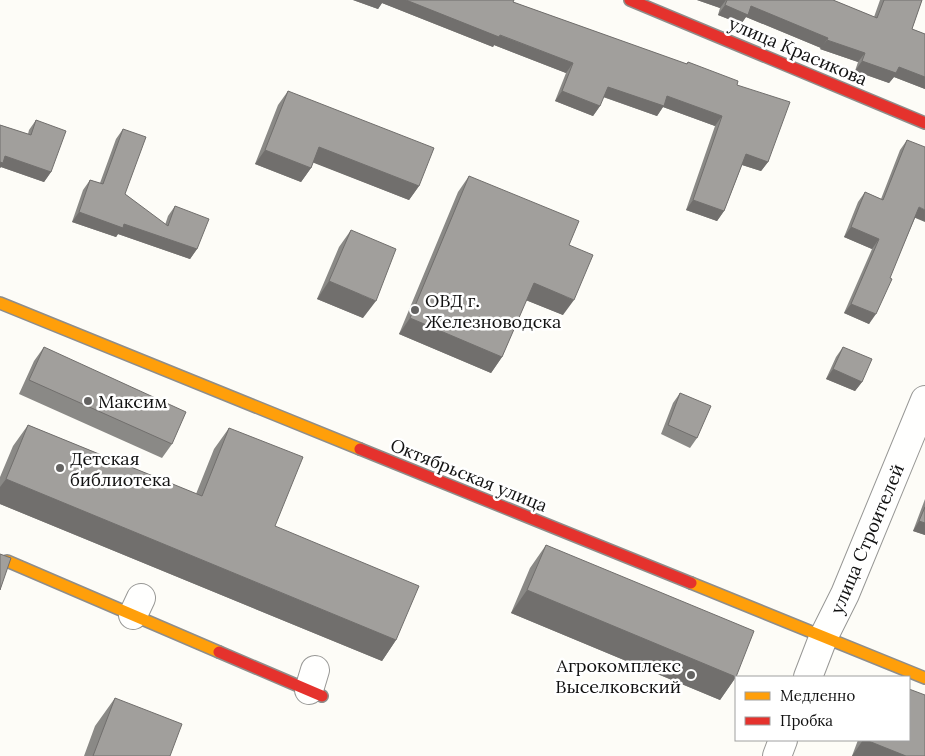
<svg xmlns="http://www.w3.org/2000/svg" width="925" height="756" font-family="Lora,serif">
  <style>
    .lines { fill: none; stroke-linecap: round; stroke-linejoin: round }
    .street-casing { stroke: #979795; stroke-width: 30 }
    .slow-casing { stroke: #8e8d8b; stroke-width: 14 }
    .jam-casing { stroke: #8e8d8b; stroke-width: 14 }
    .street { stroke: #fffffe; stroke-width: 28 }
    .slow { stroke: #ff9f0a; stroke-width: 11 }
    .jam { stroke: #e5322d; stroke-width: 11 }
    .wall { fill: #8a8986 }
    .shaded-wall { fill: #716f6d }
    .building { fill: #a19f9c; stroke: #716f6d }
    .poi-dot { fill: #646362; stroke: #fff; stroke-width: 2 }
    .labels { text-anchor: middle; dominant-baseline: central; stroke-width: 5; stroke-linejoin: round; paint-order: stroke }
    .street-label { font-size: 18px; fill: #111; stroke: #fff }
    .poi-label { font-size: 18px; fill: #111; stroke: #fff; text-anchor: start }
  </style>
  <rect width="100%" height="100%" fill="#fdfcf7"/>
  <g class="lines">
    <defs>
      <path id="street" d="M133 615 141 598
        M808 677 823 638 845 594 925 400
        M309 690 315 670
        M777 756 783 740"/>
      <path id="slow" d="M0 303 360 449
        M7 561 219 652
        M691 583 925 678"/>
      <path id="jam" d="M630 0 925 123
        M360 449 691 583
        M219 652 322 696"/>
    </defs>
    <!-- street casing -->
    <use href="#street" class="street-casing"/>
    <!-- slow casing -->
    <use href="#slow" class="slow-casing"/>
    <!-- jam casing -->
    <use href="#jam" class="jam-casing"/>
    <!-- street -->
    <use href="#street" class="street"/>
    <!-- slow -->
    <use href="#slow" class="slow"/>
    <!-- jam -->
    <use href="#jam" class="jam"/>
  </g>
  <!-- wall -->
  <path class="wall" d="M353 0 513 2 686 64 688 62 737 85 768 162 761 171 742 165 724 211 717 221 686 210 715 126 663 107 657 116 603 97 600 106 593 116 555 101 566 73 494 45 493 47 382 3 378 9Z
    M697 0H833L874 17 880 0H922L912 29 925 34V89L894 77 889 83 855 71 858 62 820 49 821 48 746 17 741 24 718 15 720 8Z
    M288 91 419 186 409 200 313 162 311 168 301 182 255 164 278 105Z
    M36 120 51 172 44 182 1 167 0 168V125L28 134 29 130Z
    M123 129 125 194 165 225 168 216 175 206 197 249 190 259 118 234 116 237 72 222 83 190 90 180 100 183 116 139Z
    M907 140 915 218 869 324 844 313 872 249 844 237 858 202 865 192 881 199 900 150Z
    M469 176 569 245 563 315 526 300 502 357 491 373 399 334 458 192Z
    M351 230 363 318 317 299 339 247Z
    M44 347 172 444 162 458 19 394 34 361Z
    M843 347 862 382 855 391 826 379 836 357Z
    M680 393 697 438 690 448 661 434 673 403Z
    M28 425 196 494 214 449 229 428 275 526 396 640 382 661 0 504V477L13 446Z
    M925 499V535L913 531Z
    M546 545 736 677 720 700 511 613 530 568Z
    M115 698 170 756H84L95 726Z
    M858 740H909L925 756H852Z"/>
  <!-- shaded-wall -->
  <path class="shaded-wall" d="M353 0H406L573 63 566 73 494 45 493 47 382 3 378 9Z
    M697 0H726L720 8Z
    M725 5 751 6 828 38 821 48 746 17 741 24 718 15Z
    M827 40 865 53 858 62 820 49Z
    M862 61 899 67 925 77V89L894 77 889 83 855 71Z
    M608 87 667 96 722 116 715 126 663 107 657 116 601 96Z
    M562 91 600 106 593 116 555 101Z
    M319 147 419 186 409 200 309 161Z
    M265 150 311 168 301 182 255 164Z
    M746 154 768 162 761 171 739 164Z
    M5 156 51 172 44 182 1 167 0 168V162Z
    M693 200 724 211 717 221 686 210Z
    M919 207 925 210V222L913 217Z
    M79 212 124 224 197 249 190 259 118 234 116 237 72 222Z
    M851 227 879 239 872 249 844 237Z
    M329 281 376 301 363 318 317 299Z
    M534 283 574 300 563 315 523 299Z
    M851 304 876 314 869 324 844 313Z
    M410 318 502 357 491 373 399 334Z
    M833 369 862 382 855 391 826 379Z
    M6 479 396 640 382 661 0 504V487Z
    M919 521 925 523V535L913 531Z
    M527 590 736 677 720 700 511 613Z
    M863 740H866L906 756H852Z"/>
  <!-- building -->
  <path class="building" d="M406 0H514L513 2 687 64 688 62 738 81 737 85 790 102 768 162 746 154 724 211 693 200 722 116 667 96 664 106 608 87 600 106 562 91 573 63 500 35 499 37Z
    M727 0H833L877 18 884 0H922L912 29 925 34V77L899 67 896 73 862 61 865 53 827 40 828 38 751 6 748 15 725 5Z
    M288 91 434 148 419 186 319 147 311 168 265 150Z
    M36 120 66 131 51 172 5 156 3 163 0 162V125L31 135Z
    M123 129 146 137 125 194 168 226 175 206 209 219 197 249 124 224 123 228 79 212 90 180 103 184Z
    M907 140 925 147V210L919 207 890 278 892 279 876 314 851 304 879 239 851 227 865 192 883 200Z
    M469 176 579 221 569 245 593 255 574 300 534 283 502 357 410 318Z
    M351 230 396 249 376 301 329 281Z
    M44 347 186 412 172 444 29 380Z
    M843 347 872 359 862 382 833 369Z
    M680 393 711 406 697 438 668 425Z
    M28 425 202 496 229 428 303 457 275 526 419 586 396 640 6 479Z
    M925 507V523L919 521Z
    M546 545 754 631 736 677 527 590Z
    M0 554 11 558 0 590Z
    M909 689 925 695V756H906L866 740H909Z
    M115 698 182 724 170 756H93Z"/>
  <!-- markers -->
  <g class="poi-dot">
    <circle cx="415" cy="310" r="5"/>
    <circle cx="88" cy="401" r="5"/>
    <circle cx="60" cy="468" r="5"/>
    <circle cx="691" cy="675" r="5"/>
  </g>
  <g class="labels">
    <!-- street labels -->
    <g class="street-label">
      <text transform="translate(798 51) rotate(23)">улица Красикова</text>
      <text transform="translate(469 475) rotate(22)">Октябрьская улица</text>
      <text transform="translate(867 539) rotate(-67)">улица Строителей</text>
    </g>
    <!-- poi labels -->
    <g class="poi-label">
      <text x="425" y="300">ОВД г.<tspan x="425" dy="21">Железноводска</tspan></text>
      <text x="98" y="401">Максим</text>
      <text x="70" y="458">Детская<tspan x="70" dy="21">библиотека</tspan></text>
      <text x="681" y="665" text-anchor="end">Агрокомплекс<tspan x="681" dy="21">Выселковский</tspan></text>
    </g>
  </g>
  <!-- legend -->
  <rect x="735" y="676" width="175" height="65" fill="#ffffff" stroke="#a0a0a0"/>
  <rect x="745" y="692" width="25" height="8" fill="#ff9f0a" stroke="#a0a0a0"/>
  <text x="780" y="701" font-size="15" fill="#111111">Медленно</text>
  <rect x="745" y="717" width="25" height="8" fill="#e5322d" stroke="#a0a0a0"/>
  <text x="780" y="726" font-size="15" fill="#111111">Пробка</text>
</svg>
